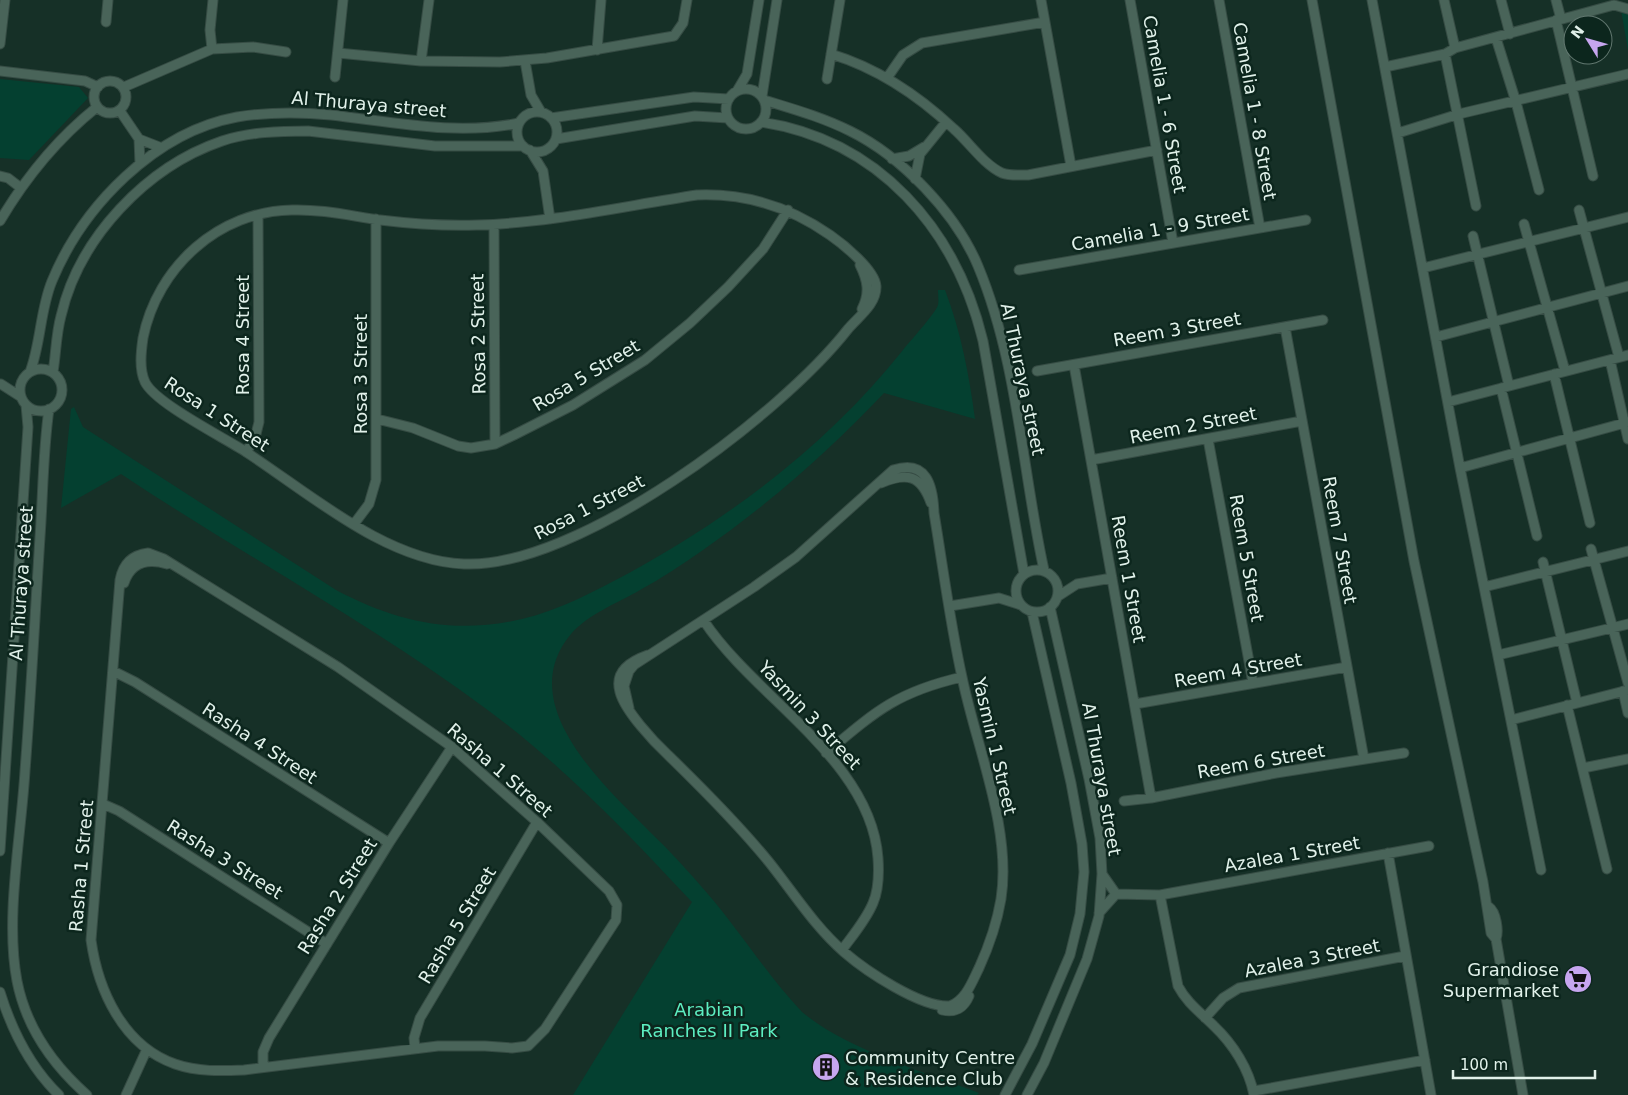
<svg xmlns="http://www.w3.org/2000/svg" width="1628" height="1095" font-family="'DejaVu Sans',sans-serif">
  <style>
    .green { fill: #044030 }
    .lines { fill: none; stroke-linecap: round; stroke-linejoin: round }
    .minor-casing { stroke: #364c44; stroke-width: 11 }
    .minor { stroke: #496459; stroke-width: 9 }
    .labels { text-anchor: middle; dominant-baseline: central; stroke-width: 5; stroke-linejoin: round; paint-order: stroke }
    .street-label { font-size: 18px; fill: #e1f1ea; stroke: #0c261d }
    .poi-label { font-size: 18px; fill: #e1f1ea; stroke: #0c261d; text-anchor: end }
    .park-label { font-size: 18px; fill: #5deec1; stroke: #0c261d }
  </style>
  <rect width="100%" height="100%" fill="#163027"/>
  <!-- green -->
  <path class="green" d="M1628 9V50L1621 10Z
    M0 79 79 87 88 98 29 160 0 158Z
    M938 290H945C961 332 969 374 975 419L884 393C829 451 769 504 703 550 683 564 662 578 640 590 618 603 588 614 571 634 512 704 605 786 650 832 670 851 689 872 707 893 740 931 767 975 802 1012 848 1050 922 1071 979 1093L977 1095H573L692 902C629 835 564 766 489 711 372 624 243 555 121 474L61 508 71 409 74 407 83 427 336 590C397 622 453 635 522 619 560 610 595 591 629 573 733 516 829 443 903 350 910 341 935 314 938 305 939 301 938 294 938 290Z"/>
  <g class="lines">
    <defs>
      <path id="minor" d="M1041 0 1071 166
        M1130 0 1173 243
        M1219 0 1260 228
        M1312 0 1414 561 1483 882 1491 933 1496 939
        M1372 0 1460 468 1541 870
        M1444 0 1455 48
        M1501 0 1510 34
        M1556 0 1561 19
        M1556 20 1593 176
        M106 22 108 0
        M1496 38 1516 102 1539 190
        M0 44 5 0
        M212 49 210 30 213 0
        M597 50 601 0
        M338 53 421 61 500 62 547 58 674 36 683 23 687 0
        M831 54C877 68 919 96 954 129 969 142 983 164 1002 173 1010 176 1019 175 1028 175L1157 150
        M1445 54 1476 206
        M421 61 429 0
        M525 61 531 95 541 112
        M1385 67 1445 54 1455 48 1614 5 1628 9
        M0 71 85 81 98 87
        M335 77 343 0
        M887 78 903 55 922 43 1045 22
        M827 79 840 0
        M94 97a16 16 0 1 1 32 0a16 16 0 1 1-32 0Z
        M124 87 212 49 253 47 286 52
        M726 109a20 20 0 1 1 40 0a20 20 0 1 1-40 0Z
        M737 91 747 74 759 0
        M762 96 777 0
        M764 100C793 109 822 117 850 131 901 156 956 213 978 266 1018 362 1022 470 1044 570
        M120 111 139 139 162 148
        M517 132a20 20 0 1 1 40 0a20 20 0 1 1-40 0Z
        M551 118 694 97 729 99
        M761 122C879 140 956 229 983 341L1024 574
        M1398 133 1459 114 1628 74
        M139 139 140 164
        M556 139 695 116 728 118
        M530 150 543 171 550 219
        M892 159 909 156 924 147
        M0 176 8 178 21 188
        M915 179 920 154 946 122
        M697 195C746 193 790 207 830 235 843 244 875 270 876 286 877 304 858 317 848 329 780 416 577 569 464 564 386 561 309 493 246 452 223 437 155 403 145 382 139 369 141 352 143 338 157 267 219 211 292 210 322 209 351 216 380 220 413 224 445 226 477 225 551 223 624 206 697 195Z
        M1579 210 1619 357
        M0 221C26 177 57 139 97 107
        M1524 224 1565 371
        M494 225 495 444
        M1473 236 1509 386
        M860 265C868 281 870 293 862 309
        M1423 268 1628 217
        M1019 270 1306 220
        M1285 327 1364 759
        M1436 337 1628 286
        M1610 360 1628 439
        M1074 365 1151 798
        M20 390a21 21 0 1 1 42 0a21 21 0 1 1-42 0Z
        M1037 371 1323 320
        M30 372C41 343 40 310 52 281 83 206 155 132 237 117 268 112 300 112 331 115 393 122 457 136 519 123
        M53 372C56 354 56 334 61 316 79 238 146 167 222 141 249 132 280 131 308 131L435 146H523
        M1554 374 1590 523
        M1 384 21 397
        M1501 388 1537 536
        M1448 402 1628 355
        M49 409C43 451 43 495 40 537 35 615 31 693 25 771 21 837 5 918 17 981 26 1027 53 1065 87 1095
        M377 419 413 428 458 446 471 448 495 444 514 435 573 405 645 360 690 323 728 287 763 249 788 210
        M1208 439 1253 683
        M246 452 255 438 259 422 258 215
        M1091 460 1302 421
        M1460 468 1628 422
        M881 483C907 472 921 475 931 503
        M354 524 369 504 376 480V219
        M1591 549 1628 683
        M148 553 164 559 338 667 452 747 537 822 609 891 617 905 616 920 545 1029 528 1046 512 1048 485 1046H438L244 1070C221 1071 198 1072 175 1064 123 1046 98 990 91 940L120 580C123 564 132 555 148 553Z
        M1543 562 1577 703
        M1016 591a21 21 0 1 1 42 0a21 21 0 1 1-42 0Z
        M124 583C131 562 147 558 167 564
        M1484 587 1628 551
        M1057 597 1077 584 1112 578
        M950 606 999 598 1021 605
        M704 621C755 698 871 760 878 858 879 872 879 889 873 903 866 920 853 935 842 950
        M1498 655 1628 624
        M113 671 135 682 389 843
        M1623 691 1628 713
        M1135 704 1347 667
        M1567 705 1607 869
        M629 708 624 686 629 671 634 665 754 587 796 557 893 470C927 459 933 486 934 513 943 567 950 623 962 677 976 746 1012 829 1001 899 997 923 989 946 979 968 972 982 966 1000 950 1006 921 1008 866 971 844 952 815 927 793 892 769 862 738 824 703 789 668 755 654 742 625 711 620 692 614 671 631 661 648 655
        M1511 720 1628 690
        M826 753C876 711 897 692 962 677
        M1583 768 1628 759
        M1124 801 1151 798 1276 773 1404 753
        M103 804 119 811 327 944
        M0 851 28 427 26 405
        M1388 853 1431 1095
        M1102 874 1116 894
        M1160 895 1178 986C1187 1003 1200 1012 1214 1026 1233 1044 1249 1069 1254 1095
        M1489 907C1496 912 1499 931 1496 939L1523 1095
        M1099 913 1116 894 1160 895 1429 846
        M0 992C12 1031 29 1066 59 1095
        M942 1010C955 1013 964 1008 969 996
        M1205 1018 1223 998 1239 988 1405 956
        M415 1048 414 1038 420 1018 537 822
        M263 1067V1052L269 1038 389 843 452 747
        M1254 1091 1425 1060
        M126 1095 147 1049
        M1005 1095 1032 1044 1070 955 1080 914 1084 872 1082 844 1071 783 1032 612
        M1027 1095 1044 1063 1087 959 1099 916 1102 874 1100 838 1089 779 1050 607"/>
    </defs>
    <!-- minor casing -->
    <use href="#minor" class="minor-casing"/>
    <!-- minor -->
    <use href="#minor" class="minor"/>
  </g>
  <!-- icons -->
  <defs>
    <symbol id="supermarket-disc" viewBox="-11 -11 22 22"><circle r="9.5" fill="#c7a6ef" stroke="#0c261d"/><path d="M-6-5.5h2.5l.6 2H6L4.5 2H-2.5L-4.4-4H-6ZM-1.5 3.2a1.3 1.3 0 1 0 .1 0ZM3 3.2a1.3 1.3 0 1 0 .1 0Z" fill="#111"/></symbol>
    <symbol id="building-disc" viewBox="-11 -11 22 22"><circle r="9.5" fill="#c7a6ef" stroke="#0c261d"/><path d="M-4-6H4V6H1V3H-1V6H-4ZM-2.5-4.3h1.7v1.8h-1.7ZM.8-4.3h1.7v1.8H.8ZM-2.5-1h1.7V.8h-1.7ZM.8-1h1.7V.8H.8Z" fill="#111"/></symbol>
  </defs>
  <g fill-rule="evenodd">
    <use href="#supermarket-disc" x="1562" y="963" width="32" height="32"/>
    <use href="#building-disc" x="810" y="1051" width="32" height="32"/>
  </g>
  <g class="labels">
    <!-- street labels -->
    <g class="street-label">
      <text transform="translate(369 104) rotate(5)">Al Thuraya street</text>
      <text transform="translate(1165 104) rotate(80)">Camelia 1 - 6 Street</text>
      <text transform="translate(1255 111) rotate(80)">Camelia 1 - 8 Street</text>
      <text transform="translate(1160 229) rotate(-10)">Camelia 1 - 9 Street</text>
      <text transform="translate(1177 329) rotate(-10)">Reem 3 Street</text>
      <text transform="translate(478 334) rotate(-91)">Rosa 2 Street</text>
      <text transform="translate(242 335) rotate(-90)">Rosa 4 Street</text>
      <text transform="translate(360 374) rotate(-90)">Rosa 3 Street</text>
      <text transform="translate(586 375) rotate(-31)">Rosa 5 Street</text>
      <text transform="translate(1023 379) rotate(78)">Al Thuraya street</text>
      <text transform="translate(217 414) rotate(33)">Rosa 1 Street</text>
      <text transform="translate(1193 425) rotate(-11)">Reem 2 Street</text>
      <text transform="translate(589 507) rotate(-27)">Rosa 1 Street</text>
      <text transform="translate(1340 540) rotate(80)">Reem 7 Street</text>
      <text transform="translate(1247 558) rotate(80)">Reem 5 Street</text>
      <text transform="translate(1129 579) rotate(80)">Reem 1 Street</text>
      <text transform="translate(21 583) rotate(-86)">Al Thuraya street</text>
      <text transform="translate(1238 670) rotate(-10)">Reem 4 Street</text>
      <text transform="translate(810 715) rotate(47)">Yasmin 3 Street</text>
      <text transform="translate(260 743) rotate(33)">Rasha 4 Street</text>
      <text transform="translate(995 746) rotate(77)">Yasmin 1 Street</text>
      <text transform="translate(1261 761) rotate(-10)">Reem 6 Street</text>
      <text transform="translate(500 770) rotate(41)">Rasha 1 Street</text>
      <text transform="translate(1102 779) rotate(80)">Al Thuraya street</text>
      <text transform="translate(1292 854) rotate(-10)">Azalea 1 Street</text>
      <text transform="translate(225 859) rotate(32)">Rasha 3 Street</text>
      <text transform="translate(81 866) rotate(-85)">Rasha 1 Street</text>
      <text transform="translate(337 896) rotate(-58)">Rasha 2 Street</text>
      <text transform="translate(457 925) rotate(-59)">Rasha 5 Street</text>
      <text transform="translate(1312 958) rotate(-11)">Azalea 3 Street</text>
    </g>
    <!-- poi labels -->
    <g class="poi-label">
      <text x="1559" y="969">Grandiose<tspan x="1559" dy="21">Supermarket</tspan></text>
      <text x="845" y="1057" text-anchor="start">Community Centre<tspan x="845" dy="21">&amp; Residence Club</tspan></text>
    </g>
    <!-- park labels -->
    <g class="park-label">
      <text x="709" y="1009">Arabian<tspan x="709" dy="21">Ranches II Park</tspan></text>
    </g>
  </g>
  <!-- north arrow -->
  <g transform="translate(1588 40) rotate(307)"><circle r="24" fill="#0c261d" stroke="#61776f"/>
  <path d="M0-4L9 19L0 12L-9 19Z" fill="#c7a6ef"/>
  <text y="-8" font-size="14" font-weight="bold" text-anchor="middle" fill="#e1f1ea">N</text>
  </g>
  <!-- scale -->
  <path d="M1453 1070v8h142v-8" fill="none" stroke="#e1f1ea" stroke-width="2.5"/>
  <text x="1460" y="1070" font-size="15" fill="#e1f1ea" stroke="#0c261d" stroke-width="4" paint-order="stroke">100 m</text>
</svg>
